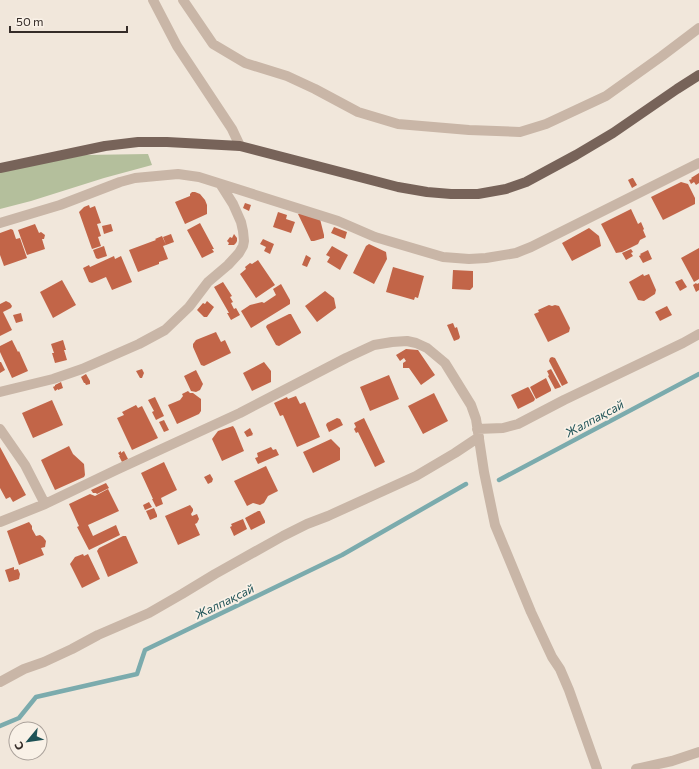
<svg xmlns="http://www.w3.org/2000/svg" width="699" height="769" font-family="Commissioner,sans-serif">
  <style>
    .green { fill: #b4bf9c }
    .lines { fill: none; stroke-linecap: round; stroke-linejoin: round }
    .stream { stroke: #7babad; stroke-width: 4.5 }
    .building { fill: #c26548 }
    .minor { stroke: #c9b6a7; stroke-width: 10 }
    .major { stroke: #776359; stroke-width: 10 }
    .labels { text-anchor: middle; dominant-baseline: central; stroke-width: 3.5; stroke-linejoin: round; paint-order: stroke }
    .water-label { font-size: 12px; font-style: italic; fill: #1e5256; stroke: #f9f1e7 }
  </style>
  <rect width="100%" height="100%" fill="#f1e7db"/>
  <!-- green -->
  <path class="green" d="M148 154 152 165 104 178 31 201 0 209V172L84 155Z"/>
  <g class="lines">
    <!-- stream -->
    <path class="stream" d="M499 480 699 374
      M0 726 19 718 36 697 137 674 145 650 342 555 466 484"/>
  </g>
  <!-- building -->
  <path class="building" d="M699 173V183L696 185 694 182 691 184 689 180 692 179 691 178Z
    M632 178H633L637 185 632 188 628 180Z
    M681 182 688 184 695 198V204L663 220 651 197Z
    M192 192H195L200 194 205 200 207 205V214L185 224 175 202 190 196V194Z
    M245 203 251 205 249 211 243 208Z
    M89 205 90 208 95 206 101 223 97 224 101 236 98 237 101 246 92 249 79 212 84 207Z
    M631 209 638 224 641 222 644 229 643 230 646 237 640 240 638 244 622 252 616 253 601 224Z
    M278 212 287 215 286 219 295 222 291 233 273 227Z
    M303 213 320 219 324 235V238L314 241H311L298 214Z
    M200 223 214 249H212L214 252 202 258 187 230Z
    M35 224 39 233 41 232 45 235 44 239H42L45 249 27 255 18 230Z
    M111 224 113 231 104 234 102 226Z
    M334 227 347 232 345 239 331 233Z
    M589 228 599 236 601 246 572 261 562 243Z
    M11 229 13 230 16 239 20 238 27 258 4 266 0 255V233Z
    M171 234 174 242 166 245 163 237Z
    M234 234 237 238V241L236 243 234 245H228L229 243 227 241 230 237 232 238Z
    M162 236 166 245 163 246 168 259 159 262V264L138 272 129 250 156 240 155 239Z
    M263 239 274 244 270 254 264 251 266 247 260 244Z
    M369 244 386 252 387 259 374 284 353 273 366 246Z
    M104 246 107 256 98 259 96 258 93 250Z
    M332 246 348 255 340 270 327 262 330 257 326 255Z
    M699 248V279L694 282 681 258Z
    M631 249 633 252 631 253 633 256 626 260 622 253Z
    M648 250 652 259 643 263 639 256 641 255 640 254Z
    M306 255 311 258 307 267 302 265Z
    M114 256 115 259 121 256 132 282 112 290 106 277 92 283 89 282 83 268 89 265 90 267Z
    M258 260 275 285 256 298 240 274 246 269 245 267 250 263 252 264Z
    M393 267 424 276 418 298 415 297 414 300 386 292Z
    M453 270 473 271V287L470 290 452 289Z
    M643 274 644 276 649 274 656 290 655 294 644 301 638 300 629 282Z
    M682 279 687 287 680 291 675 282Z
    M62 280 76 305 53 318 40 292Z
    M223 282 232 296 230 297 233 302 231 303 234 309 236 308 240 315 231 320 227 313H229L214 287Z
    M696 283 697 284 699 283V290L696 292 693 285Z
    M281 284 290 300V304L251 328 241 311 250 305 262 302 264 303 276 295 273 289Z
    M325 291 334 298 336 308 317 322 305 306Z
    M6 301 10 303 12 306 11 308 3 312 12 330 0 336V304Z
    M207 301 214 307 207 317H204L197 310 203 303 205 304Z
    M549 305 552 306 555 305 559 306 570 328 569 332 548 342 534 314 539 312 538 310Z
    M667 306 672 315 660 321 655 312Z
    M21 313 23 321 16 323 13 315Z
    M289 314H291L301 332V333L279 346 276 345 266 327 267 325Z
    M453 323 455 328 457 327 460 337 459 339 454 341 447 325Z
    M216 332 221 342 225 340 231 353 204 366 201 365 193 347V344L196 340Z
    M12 340 18 352 19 351 28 371 12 378 0 352V346Z
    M63 340 66 350H64L67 360 55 363 52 353H54L51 344Z
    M406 349 418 350 435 375 421 385 409 368H403V363L406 361 404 358 400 361 396 355Z
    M552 357 555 358 568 383 562 386 549 361 550 358Z
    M0 362H1L5 370 0 373Z
    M264 362 271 371V382L252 391 243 373Z
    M142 369 144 373 142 378H140L136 371Z
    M551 369 561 387 555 389 548 376 549 375 547 371Z
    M196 370 203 384 200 390 196 392 191 391 184 376Z
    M86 374 90 381V384L86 385 85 383H84L81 377Z
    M389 375 399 399 370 411 360 387Z
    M546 378 551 389V391L536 399 530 387Z
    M61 382 63 388 58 390V389L55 391 53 387 55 386V385Z
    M528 387 529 388 535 399 534 401 518 409 511 395Z
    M188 391 190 393H193L201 399V411L199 414 177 424 168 405 180 400 183 396 182 394Z
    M434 393 448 421 423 434 408 406Z
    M296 396 300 404 305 402 320 437 297 447 283 415 280 416 274 403 287 397 288 399Z
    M155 397 164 416 156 420 152 412 154 411 148 400Z
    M52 400 63 425 33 438 22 413Z
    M136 405 138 408 142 406 158 438 132 450 117 418 124 415 122 412Z
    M337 418 340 419 343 425 329 432 326 425 327 423Z
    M364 418 385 462 375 467 358 432 356 433 354 429 356 427 354 423Z
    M164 420 169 430 164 432 159 422Z
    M233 426 235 429 244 451 222 461 212 439 218 431Z
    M250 428 253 434H252L253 435 247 437 244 432Z
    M331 439 340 448V460L313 473 303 452Z
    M69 446 73 454 84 464 85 475 84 477 55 490 41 460Z
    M0 447 26 495 13 502 10 497 6 499 0 488Z
    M271 447 273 450 276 449 279 455 258 464 255 458 258 457 257 453Z
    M121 451V453L124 451 128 459 122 462 119 456H120L118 453Z
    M164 462 177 490 161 498 163 504 156 507 152 499H153L141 473Z
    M266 466 278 491 268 496 264 503 260 505 253 503 247 506 234 481Z
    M210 474 213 479 212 482 208 484 204 477Z
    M106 483 109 488 97 494 96 493H93L91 490Z
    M108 489 119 511 88 525 93 536 116 525 120 535 89 550 77 527 79 526 69 504 90 494 95 496Z
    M149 502 152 507 145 510 143 505Z
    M190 505 193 509V511L191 514 192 516 197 514 199 519 197 523 195 524 200 535 178 545 165 516Z
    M154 508 157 515V517L150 520 146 511Z
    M258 511H260L265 521V523L251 530 245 518Z
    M243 519 247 529 234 536 230 527 232 526 231 524Z
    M29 522 32 526V529L36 536 40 535 43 537 46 541 45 547 41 548 44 555 19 565 7 531Z
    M123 536H126L138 563 108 577 97 551 99 548Z
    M83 554 84 556 88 554 100 579 82 588 70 564 75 557Z
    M14 567V570L18 569 20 574 19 579 9 582 5 570Z"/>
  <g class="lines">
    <!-- minor -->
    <path class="minor" d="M153 0 177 46 232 129 240 146
      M183 0 213 44 245 63 287 76 315 89 358 112 398 124 469 130 520 132 546 124 606 96 662 56 699 28
      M0 223 60 205 120 182 135 178 178 174 199 177 338 221 375 237 443 257 469 259 486 258 516 253 531 247 699 163
      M0 392 53 379 82 369 139 344 165 330 189 307 208 282 228 265 239 253 243 246 244 241 243 231 241 222 233 204 221 185
      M0 429 25 465 45 504
      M477 429 503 428 518 424 564 400 683 343 699 334
      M0 522 45 504 116 470 240 413 346 358 374 345 392 342 407 341 416 343 427 348 445 363 471 405 476 419 484 472 495 525 531 612 552 657 560 669 569 690 597 769
      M0 682 24 669 44 662 72 649 98 635 149 613 182 594 215 574 283 536 307 524 328 516 416 476 455 453 479 437
      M636 769 672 761 699 752"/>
    <!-- major -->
    <path class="major" d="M0 168 105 146 138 142H167L240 146 398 187 427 192 451 194H478L506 189 526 182 576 155 613 133 677 89 699 75"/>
  </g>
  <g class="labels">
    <!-- water labels -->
    <g class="water-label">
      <text transform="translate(594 418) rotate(-28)">Жалпақсай</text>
      <text transform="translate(224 601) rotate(-26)">Жалпақсай</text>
    </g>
  </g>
  <!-- north arrow -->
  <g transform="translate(28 741) rotate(241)"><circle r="19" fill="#f9f1e7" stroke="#aba29b"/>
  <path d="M0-3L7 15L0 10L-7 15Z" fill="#1e5256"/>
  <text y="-6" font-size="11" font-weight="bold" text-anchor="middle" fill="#352c28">С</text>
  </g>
  <!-- scale -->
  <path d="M10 26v6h117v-6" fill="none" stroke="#352c28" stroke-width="2"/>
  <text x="16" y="26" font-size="12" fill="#352c28" stroke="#f9f1e7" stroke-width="3" paint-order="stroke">50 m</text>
</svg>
